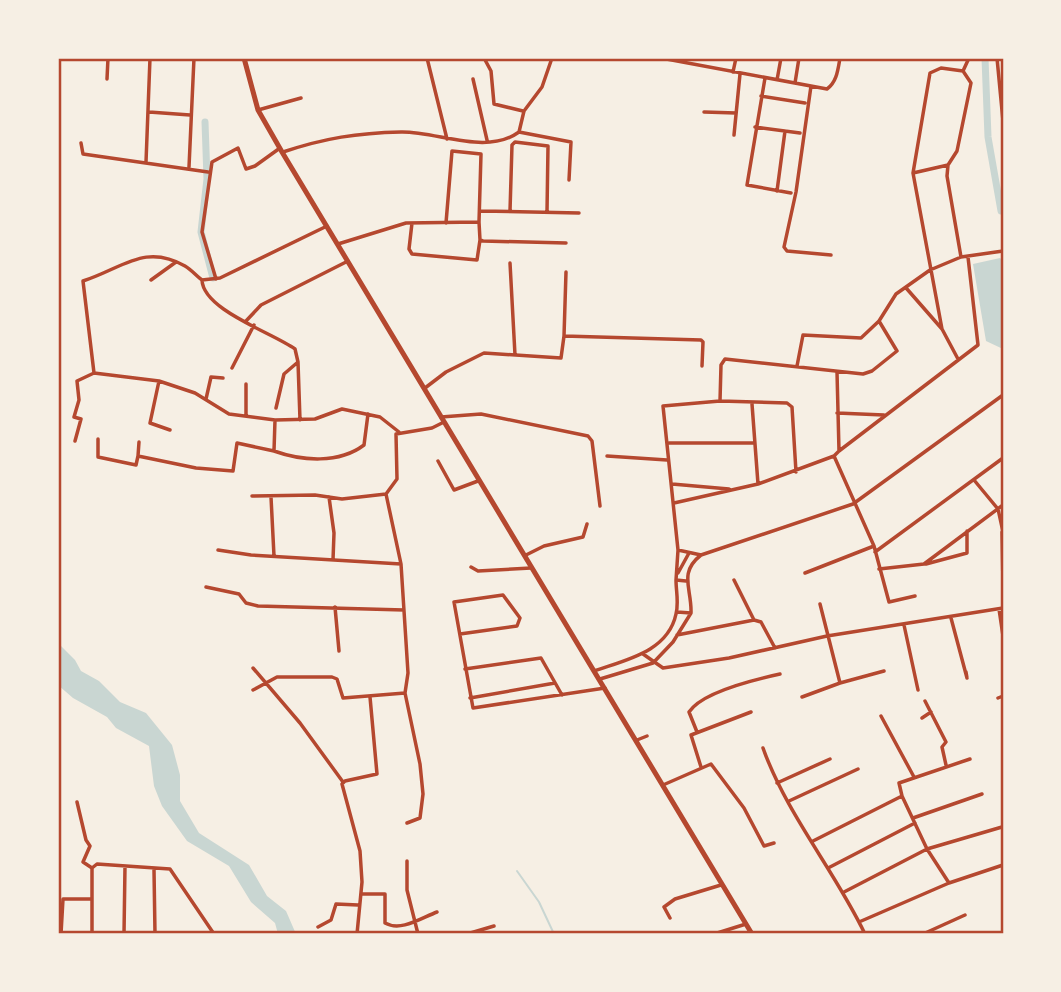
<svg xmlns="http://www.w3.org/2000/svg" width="1061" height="992" font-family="Roboto,sans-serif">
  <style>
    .water { fill: #c9d6d2 }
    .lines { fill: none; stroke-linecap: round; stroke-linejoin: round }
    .stream { stroke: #c9d6d2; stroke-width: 2 }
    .canal { stroke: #c9d6d2; stroke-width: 7 }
    .minor { stroke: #b5482f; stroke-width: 3.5 }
    .primary { stroke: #b5482f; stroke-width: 5 }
    .neatline { fill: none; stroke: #b5482f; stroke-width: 2.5 }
  </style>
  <rect width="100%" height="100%" fill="#f6efe4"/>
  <!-- water -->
  <path class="water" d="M1000 258 1003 261V349L986 341 973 264Z
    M58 643 75 660 81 671 99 681 120 702 146 713 172 745 180 775V801L199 833 249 865 267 896 286 911 296 934H278L275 923 251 902 229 866 187 841 162 806 154 786 149 746 116 728 107 717 73 698 58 685Z"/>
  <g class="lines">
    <!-- stream -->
    <path class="stream" d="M517 871 539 902 554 934"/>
    <!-- canal -->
    <path class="canal" d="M985 58 988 137 1001 211
      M205 122 207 179 201 232 213 278"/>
    <!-- minor -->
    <path class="minor" d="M427 58 447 139
      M484 58 491 71 494 104 523 111
      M661 58 827 89C837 82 838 69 840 58
      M997 58 1003 121
      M963 71 969 58
      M733 72 736 58
      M765 78 747 185 791 193
      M107 79 108 58
      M473 79 487 140
      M777 80 781 58
      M795 83 799 58
      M811 86 796 192 784 247 787 251 831 255
      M761 96 805 103
      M258 110 301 98
      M149 112 190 115
      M704 112 736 113
      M755 127 800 133
      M519 132 571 142 569 180
      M734 135 740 74
      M81 143 83 154 208 172
      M283 152C325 138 357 133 401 132 437 131 486 156 519 132L524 111 542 87 552 58
      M146 162 150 58
      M189 167 194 58
      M913 173 948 165
      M777 191 785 131
      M480 211 579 213
      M510 211 512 145 515 142 548 146 547 212
      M412 223 409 249 412 254 477 260 480 240
      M446 223 452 151 481 154 479 222
      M338 244 406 223 479 222 480 240 483 241 566 243
      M961 257 947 176 948 165 957 151 971 83 963 71
      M510 263 515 355
      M216 279 202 232 212 162 238 148 246 169 255 166 280 148
      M151 280 176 262
      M202 280 220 278 327 226
      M907 289 942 329 958 359
      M246 321 261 305 348 261
      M942 329 913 173 930 73 941 68 963 71
      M564 336 566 272
      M298 362 300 420
      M797 366 803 335 861 338 879 321 896 294 930 270 961 257 1003 251
      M232 368 254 325
      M94 373 83 281C123 268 145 243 185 266 192 270 196 276 202 280 203 310 273 333 295 349L298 362 284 374 276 408
      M159 381 150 423 170 430
      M425 388 446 372 484 353 561 358 564 336 701 340 703 342 702 366
      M206 399 211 377 223 378
      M720 401 721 365 725 359 863 374 872 371 897 351 879 321
      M752 404 758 484
      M837 413 884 415
      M246 415V384
      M441 417 481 414 588 436 592 441 600 506
      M98 439V457L136 465 138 456
      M75 441 81 419 74 417 79 400 77 381 94 373 159 381 195 393 229 414 275 420 315 419 342 409 380 417 399 432
      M139 442 138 456 196 468 233 471 237 443 274 451 275 420
      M669 443H754
      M274 451C302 461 339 464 364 445L368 414
      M839 451 978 345 968 257
      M607 456 667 460
      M834 456 874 546 889 602 915 596
      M438 461 454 490 478 481
      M974 480 998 509 1003 532
      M672 484 729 489
      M252 496 315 495 342 499 386 494
      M271 497 274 556
      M329 497 334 533 333 560
      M674 503 758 484 834 456 839 451 837 372
      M1002 532 1003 587
      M218 550 251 555 401 564
      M678 550 701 555 853 504 1003 395
      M875 552 1003 458
      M526 555 544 546 583 537 587 524
      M926 564 967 553V531
      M471 567 478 571 531 568
      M879 569 924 564 1003 505
      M678 573 689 553
      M805 573 874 546
      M734 580 754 620
      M686 581 676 580 678 550 663 406 720 401 787 403 792 407 796 472
      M206 587 239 594 246 603 258 606 404 610
      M335 607 339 651
      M999 609 1003 636
      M677 612 691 613
      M951 618 967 678 966 672
      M904 625 918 690
      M460 634 517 626 520 618 503 595 454 602 473 708 605 688
      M677 635 754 620 761 622 775 648
      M643 654 663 668 729 658 827 636 1003 608
      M253 668 300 723 343 782
      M465 669 541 658 562 695
      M594 671C625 660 668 652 676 614 679 603 676 591 676 580
      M600 679 653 663 673 642 691 613C692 589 678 573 701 555
      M840 683 884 671
      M253 690 277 677H332L337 679 343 698 405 693
      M802 697 840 683 820 604
      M470 698 555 683
      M998 698 1003 696
      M925 701 946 742 942 747 946 765
      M881 716 914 777
      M922 718 931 712
      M697 732 689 712C702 692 757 679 780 674
      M637 740 647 736
      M763 748C787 815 835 871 865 934
      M701 767 691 735 751 712
      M777 783 830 759
      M663 785 711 764 744 808 764 846 774 843
      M902 796 927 849 949 883
      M789 801 858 769
      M77 802 86 840 90 846 83 862 92 868 97 864 170 869 214 934
      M913 818 982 794
      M407 823 420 818 423 794 420 764 405 693 408 673 401 564 386 494 397 479 396 434 432 428 444 422
      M813 841 902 796 899 783 970 759
      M407 861V890L418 934
      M830 867 915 823
      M154 870 155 934
      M844 892 927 849 1002 827
      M361 894H385V923C401 932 421 918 437 912
      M670 918 664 907 675 899 721 885
      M859 922 949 883 1003 865
      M318 927 331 920 336 904 358 905
      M61 934 63 899H92
      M92 934V868
      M124 934 125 866
      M357 934 362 882 360 851 342 784 345 781 377 774 370 697
      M467 934 494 926
      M714 934 746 924
      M923 934 965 915"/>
    <!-- primary -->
    <path class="primary" d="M244 58 258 110 282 152 752 934"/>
  </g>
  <!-- border -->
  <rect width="1061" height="992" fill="none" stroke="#f6efe4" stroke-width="119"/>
  <rect x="60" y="60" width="942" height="872" class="neatline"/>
</svg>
